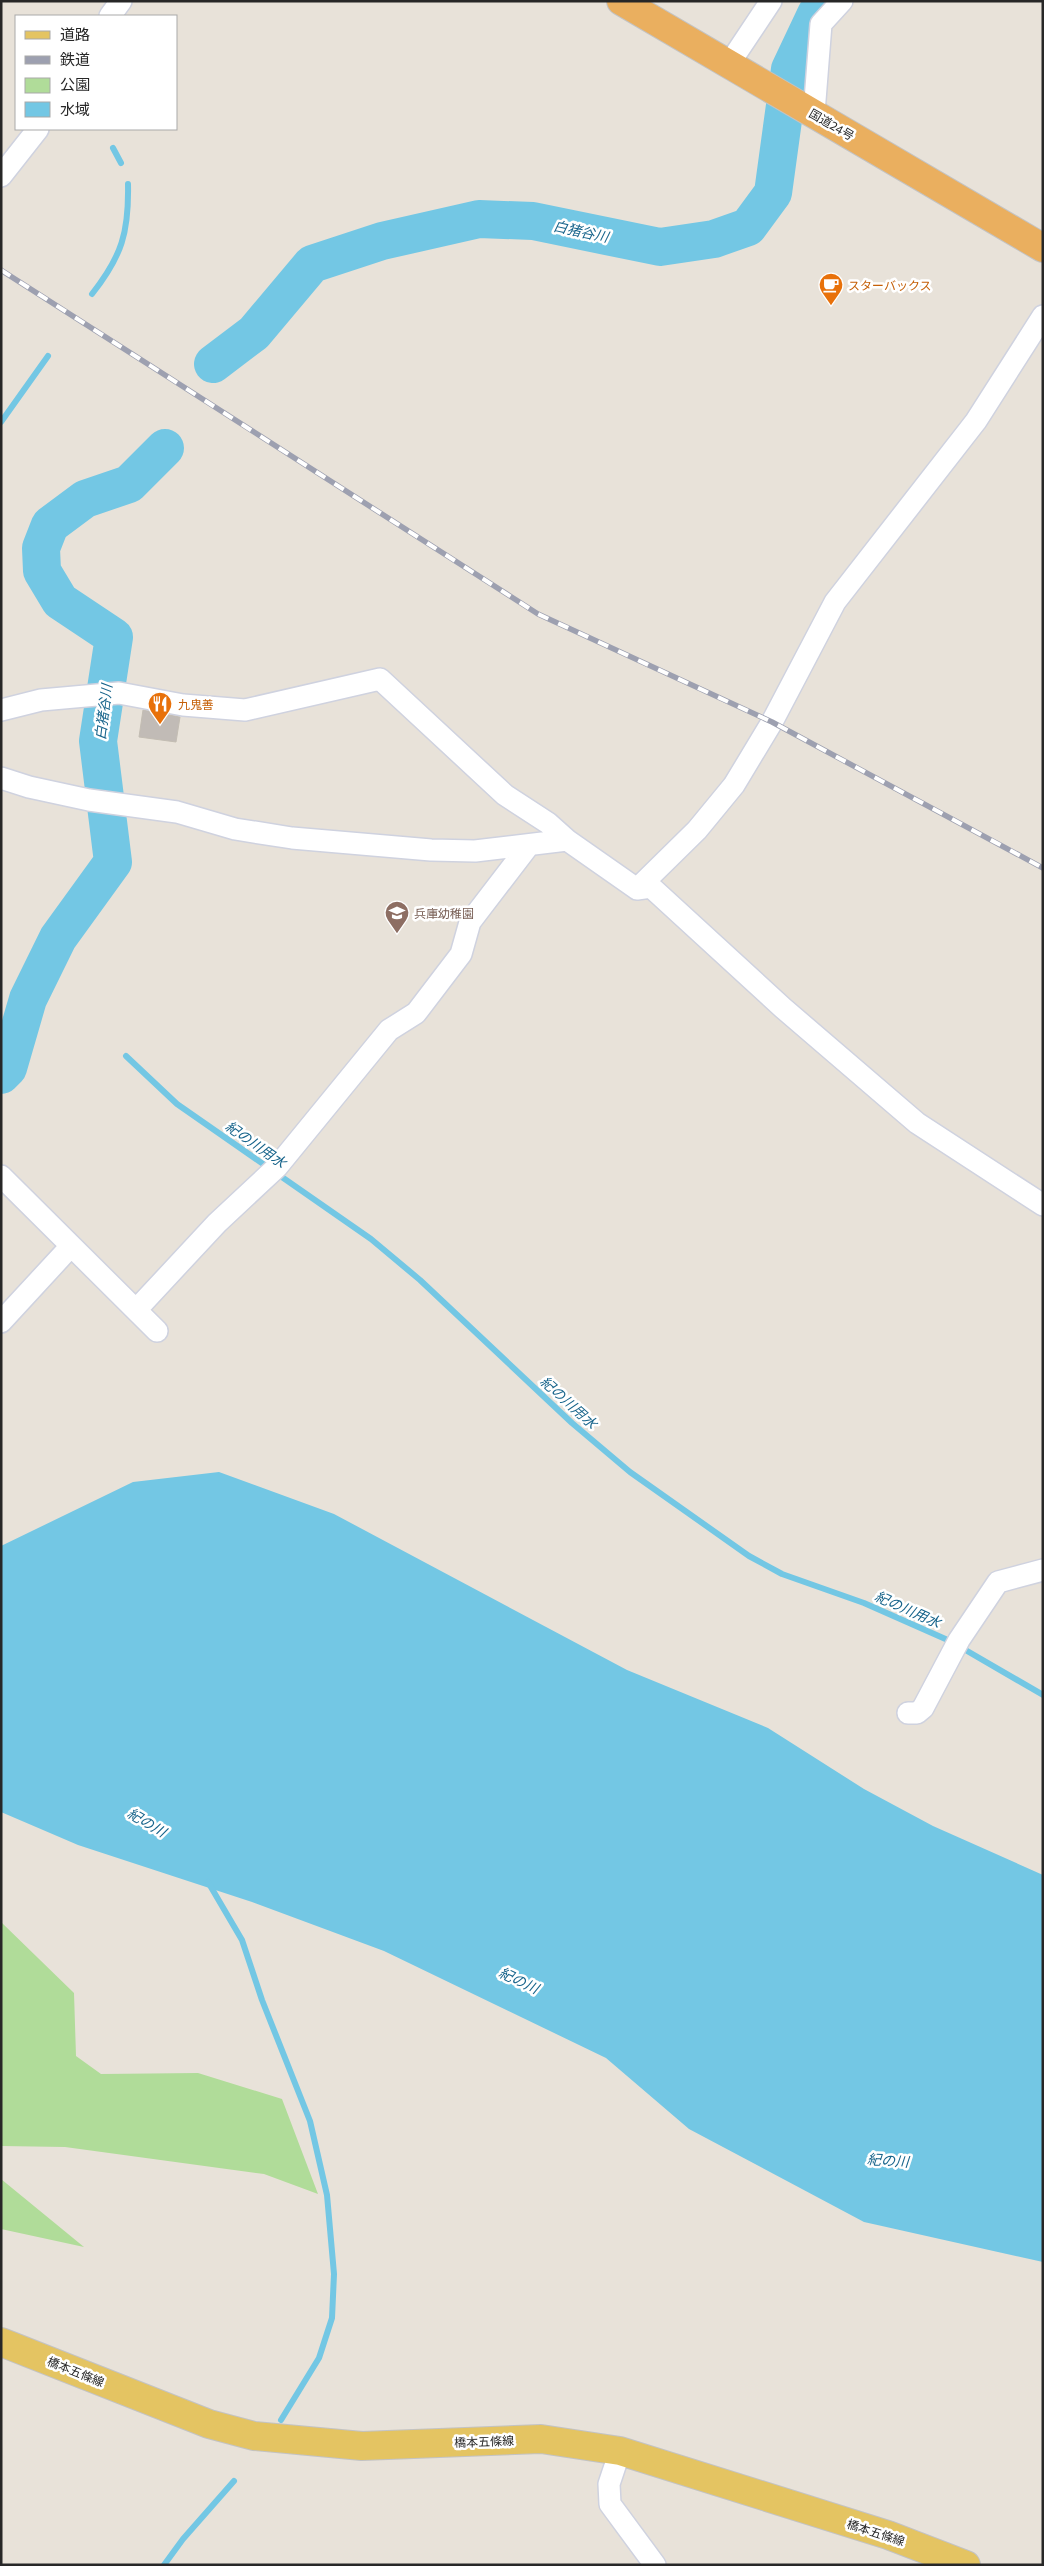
<svg xmlns="http://www.w3.org/2000/svg" width="1044" height="2566" font-family="Commissioner,'Noto Sans JP',sans-serif">
  <style>
    .green { fill: #b0dc99 }
    .water { fill: #73c7e4 }
    .lines { fill: none; stroke-linecap: round; stroke-linejoin: round }
    .stream { stroke: #73c7e4; stroke-width: 6 }
    .river { stroke: #73c7e4; stroke-width: 38 }
    .building { fill: #c1bbb6; stroke: #c3bdb3 }
    .minor-casing { stroke: #cfd2df; stroke-width: 24 }
    .primary-casing { stroke: #c3c3c3; stroke-width: 30 }
    .trunk-casing { stroke: #c3c3c3; stroke-width: 30 }
    .minor { stroke: #fff; stroke-width: 21 }
    .primary { stroke: #e4c462; stroke-width: 28 }
    .trunk { stroke: #eaaf5f; stroke-width: 28 }
    .rail-casing { stroke: #9da0b0; stroke-width: 5.5 }
    .rail { stroke: #fff; stroke-width: 4; stroke-dasharray: 11; stroke-linecap: butt }
    .labels { text-anchor: middle; dominant-baseline: central; stroke-width: 5; stroke-linejoin: round; paint-order: stroke }
    .street-label { font-size: 12px; fill: #272727; stroke: #fff }
    .food-label { font-size: 12px; fill: #c56008; stroke: #fff; text-anchor: start }
    .education-label { font-size: 12px; fill: #785e54; stroke: #fff; text-anchor: start }
    .water-label { font-size: 14px; font-style: italic; fill: #17648b; stroke: #fff }
  </style>
  <rect width="100%" height="100%" fill="#e8e2d9"/>
  <!-- green -->
  <path class="green" d="M1 1922 74 1993 76 2056 101 2074 198 2073 282 2099 318 2194 264 2174 65 2147 1 2146Z
    M1 2179 84 2247 1 2229Z"/>
  <!-- water -->
  <path class="water" d="M219 1472 334 1514 627 1670 768 1728 864 1789 933 1826 1043 1875V2262L864 2222 689 2129 606 2058 384 1951 252 1902 78 1845 1 1812V1546L133 1482Z"/>
  <g class="lines">
    <!-- stream -->
    <path class="stream" d="M113 148 121 163
      M92 294C122 256 129 232 128 184
      M1 422 48 356
      M126 1056 177 1104 371 1239 420 1280 572 1423 630 1472 749 1556 782 1574 864 1603 950 1641 1043 1695
      M208 1882 242 1940 262 2000 310 2121 327 2195 334 2274 332 2318 319 2358 281 2420
      M164 2565 183 2539 234 2481"/>
    <!-- river -->
    <path class="river" d="M213 364 254 333 312 264 382 241 479 219 533 221 660 247 714 239 748 227 773 193 790 69 816 14 829 1
      M1 1075 8 1068 28 999 58 938 113 862 98 741 114 637 60 601 42 571 41 548 50 525 85 499 129 484 165 448"/>
  </g>
  <!-- building -->
  <path class="building" d="M143 710 180 717 176 742 139 737Z"/>
  <g class="lines">
    <defs>
      <path id="minor" d="M110 16 121 1
        M729 64 771 1
        M814 113 821 24 842 1
        M1 176 38 129
        M1 710 41 700 119 693 183 705 245 710 380 679 505 795 548 823 567 840
        M1 778 29 787 89 800 177 812 235 829 292 838 431 850 475 851 567 840 637 889 651 887 783 1008 917 1123 1043 1205
        M637 889 697 830 734 785 772 722 835 602 976 421 1043 316
        M1 1176 157 1331
        M136 1310 217 1223 277 1167 389 1030 416 1013 461 954 470 922 529 845
        M1 1322 71 1246
        M908 1713H917L923 1708 959 1640 998 1582 1043 1570
        M620 2451 609 2484 610 2504 655 2565"/>
      <path id="primary" d="M1 2342 209 2424 254 2436 362 2446 541 2439 620 2451 888 2535 966 2565"/>
      <path id="trunk" d="M621 1 1043 248"/>
    </defs>
    <!-- minor casing -->
    <use href="#minor" class="minor-casing"/>
    <!-- primary casing -->
    <use href="#primary" class="primary-casing"/>
    <!-- trunk casing -->
    <use href="#trunk" class="trunk-casing"/>
    <!-- minor -->
    <use href="#minor" class="minor"/>
    <!-- primary -->
    <use href="#primary" class="primary"/>
    <!-- trunk -->
    <use href="#trunk" class="trunk"/>
    <defs>
      <path id="rail" d="M1 270 538 614 772 722 1043 868"/>
    </defs>
    <!-- rail casing -->
    <use href="#rail" class="rail-casing"/>
    <!-- rail -->
    <use href="#rail" class="rail"/>
  </g>
  <!-- icons -->
  <defs>
    <symbol id="cafe-pin" viewBox="-11 -11 22 30"><path d="M0 17L-7.5 6A9.5 9.5 0 1 1 7.5 6Z" fill="#e8710a" stroke="#fff"/><path d="M-5.5-4.5H6V0H3Q3 3.5 0 3.5H-2.5Q-5.5 3.5-5.5 0ZM3-3.2v2h1.7v-2ZM-6 4.5H4V6H-6Z" fill="#fff"/></symbol>
    <symbol id="restaurant-pin" viewBox="-11 -11 22 30"><path d="M0 17L-7.5 6A9.5 9.5 0 1 1 7.5 6Z" fill="#e8710a" stroke="#fff"/><path d="M-5-6h1v4h1v-4h1v4h1v-4h1v5L-1.5 .5V6h-2V.5L-5-1ZM5-6V6H3V1.5H1.5Q1.5-4 5-6Z" fill="#fff"/></symbol>
    <symbol id="school-pin" viewBox="-11 -11 22 30"><path d="M0 17L-7.5 6A9.5 9.5 0 1 1 7.5 6Z" fill="#8d6e63" stroke="#fff"/><path d="M0-5L7-2L0 1L-7-2ZM-4 1L0 2.5L4 1V4Q0 6-4 4Z" fill="#fff"/></symbol>
  </defs>
  <g fill-rule="evenodd">
    <use href="#cafe-pin" x="817" y="271" width="28" height="38"/>
    <use href="#restaurant-pin" x="146" y="690" width="28" height="38"/>
    <use href="#school-pin" x="383" y="899" width="28" height="38"/>
  </g>
  <g class="labels">
    <!-- street labels -->
    <g class="street-label">
      <text transform="translate(832 124) rotate(30)">国道24号</text>
      <text transform="translate(76 2371) rotate(22)">橋本五條線</text>
      <text transform="translate(484 2441) rotate(-2)">橋本五條線</text>
      <text transform="translate(876 2532) rotate(18)">橋本五條線</text>
    </g>
    <!-- food labels -->
    <g class="food-label">
      <text x="848" y="285">スターバックス</text>
      <text x="178" y="704">九鬼善</text>
    </g>
    <!-- education labels -->
    <g class="education-label">
      <text x="414" y="913">兵庫幼稚園</text>
    </g>
    <!-- water labels -->
    <g class="water-label">
      <text transform="translate(581 231) rotate(12)">白猪谷川</text>
      <text transform="translate(103 712) rotate(-83)">白猪谷川</text>
      <text transform="translate(256 1144) rotate(35)">紀の川用水</text>
      <text transform="translate(569 1402) rotate(42)">紀の川用水</text>
      <text transform="translate(908 1609) rotate(24)">紀の川用水</text>
      <text transform="translate(147 1822) rotate(31)">紀の川</text>
      <text transform="translate(519 1980) rotate(25)">紀の川</text>
      <text transform="translate(888 2160) rotate(4)">紀の川</text>
    </g>
  </g>
  <!-- border -->
  <rect width="1044" height="2566" fill="none" stroke="#272727" stroke-width="5"/>
  <!-- legend -->
  <rect x="15" y="15" width="162" height="115" fill="#ffffff" stroke="#a9a9a9"/>
  <rect x="25" y="31" width="25" height="8" fill="#e4c462" stroke="#a9a9a9"/>
  <text x="60" y="40" font-size="15" fill="#272727">道路</text>
  <rect x="25" y="56" width="25" height="8" fill="#9da0b0" stroke="#a9a9a9"/>
  <text x="60" y="65" font-size="15" fill="#272727">鉄道</text>
  <rect x="25" y="78" width="25" height="15" fill="#b0dc99" stroke="#a9a9a9"/>
  <text x="60" y="90" font-size="15" fill="#272727">公園</text>
  <rect x="25" y="102" width="25" height="15" fill="#73c7e4" stroke="#a9a9a9"/>
  <text x="60" y="115" font-size="15" fill="#272727">水域</text>
</svg>
